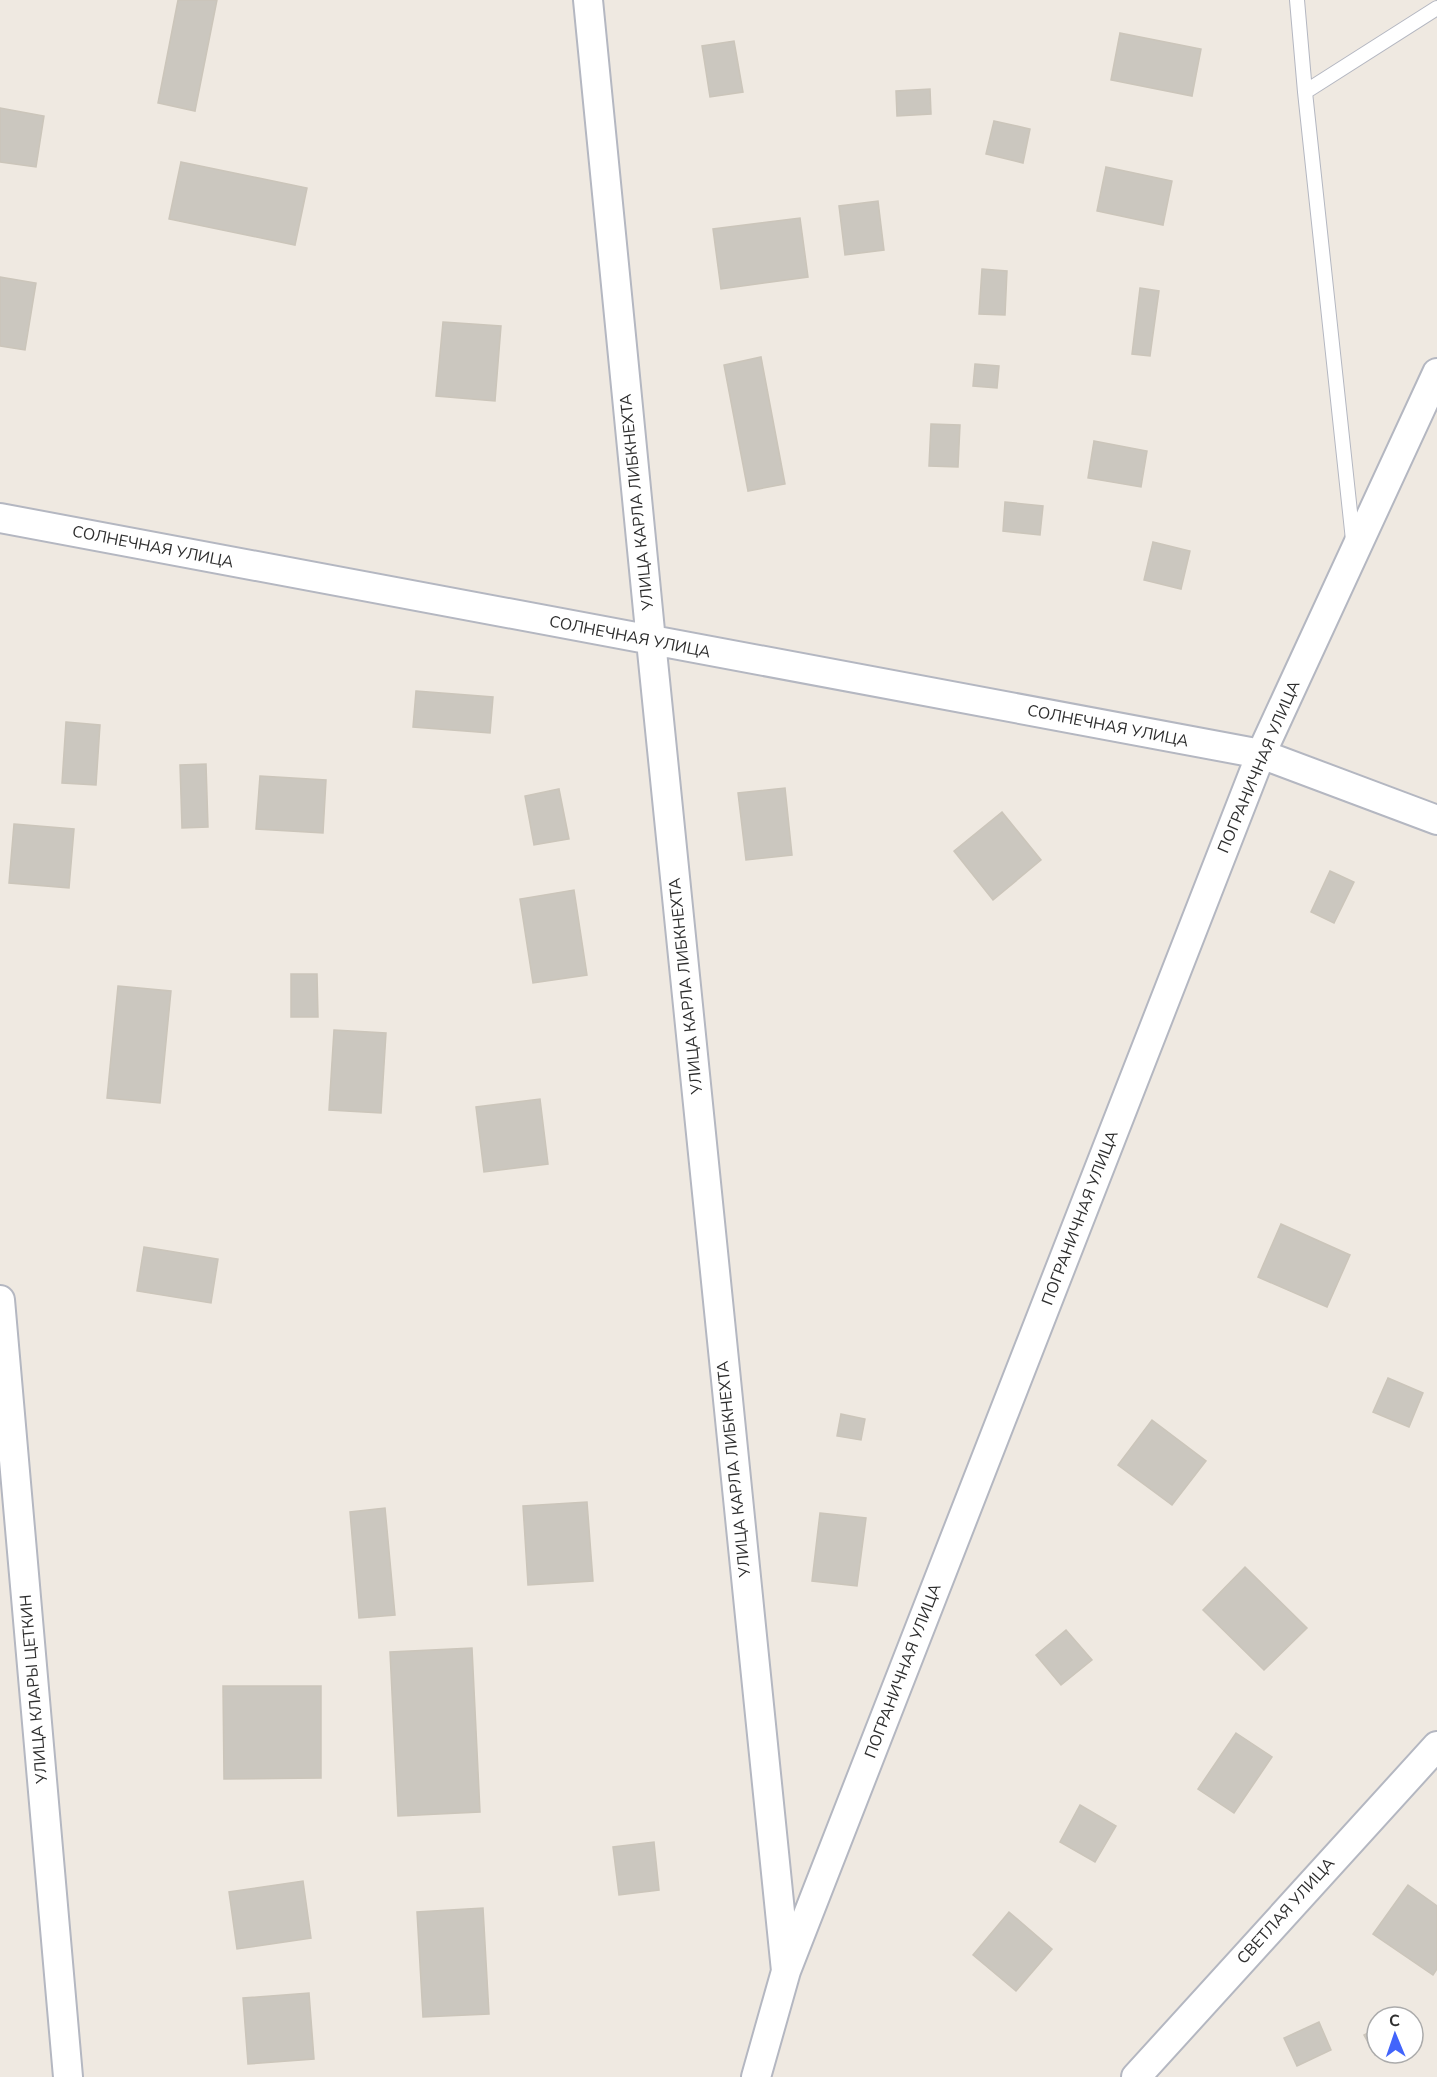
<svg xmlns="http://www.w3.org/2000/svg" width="1437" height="2077" font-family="'Nunito Sans',sans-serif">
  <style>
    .building { fill: #cbc7bf; stroke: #cbc5ba; stroke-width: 1.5 }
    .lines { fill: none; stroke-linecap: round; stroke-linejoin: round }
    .service-casing { stroke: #b4b7c1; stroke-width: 16 }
    .minor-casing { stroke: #b4b7c1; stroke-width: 32 }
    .service { stroke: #fff; stroke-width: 14 }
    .minor { stroke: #fff; stroke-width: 28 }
    .labels { text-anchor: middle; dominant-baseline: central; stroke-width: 4.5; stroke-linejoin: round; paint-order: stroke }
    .street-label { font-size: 16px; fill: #2e2e2e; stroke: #fff }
  </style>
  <rect width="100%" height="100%" fill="#efe9e1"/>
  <!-- building -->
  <path class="building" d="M178 0H217L195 111 158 103Z
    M1120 33 1201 49 1192 96 1111 80Z
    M734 41 743 92 710 97 702 46Z
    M930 89 931 114 897 116 896 91Z
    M0 108 44 116 36 167 0 162Z
    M994 121 1030 129 1023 163 986 154Z
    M181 162 307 188 295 245 169 219Z
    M1106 167 1172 181 1163 225 1097 211Z
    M878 201 884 250 845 255 839 206Z
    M800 218 808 277 721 289 713 229Z
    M982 269 1007 271 1005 315 979 314Z
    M0 277 36 283 25 350 0 346Z
    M1140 288 1159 291 1150 356 1132 354Z
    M443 322 501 326 495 401 436 396Z
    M761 357 785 484 748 491 724 365Z
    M975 364 999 366 997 388 973 386Z
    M931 424 960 425 958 467 929 466Z
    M1094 441 1147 451 1141 487 1088 478Z
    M1005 502 1043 506 1040 535 1003 531Z
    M1153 542 1190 551 1181 589 1144 580Z
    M416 691 493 697 490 733 413 727Z
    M66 722 100 725 96 785 62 783Z
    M206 764 208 827 182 828 180 765Z
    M260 776 326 780 323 833 256 829Z
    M785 788 792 855 746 860 738 793Z
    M559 789 569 839 534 845 525 796Z
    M1002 812 1041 860 993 900 954 851Z
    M14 824 74 829 69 888 9 883Z
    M1330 871 1354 882 1334 923 1311 912Z
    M574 890 587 975 533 983 520 899Z
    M291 974H317L318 1017H291Z
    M118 986 171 991 160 1103 107 1098Z
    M334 1030 386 1033 381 1113 329 1110Z
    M540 1099 548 1164 484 1172 476 1107Z
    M1281 1224 1350 1255 1327 1307 1258 1277Z
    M144 1247 218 1259 211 1303 137 1291Z
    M1388 1378 1423 1393 1409 1427 1373 1412Z
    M841 1414 865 1419 861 1440 837 1436Z
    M1152 1420 1206 1461 1172 1505 1118 1465Z
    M587 1502 593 1581 528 1585 523 1506Z
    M385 1508 395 1615 359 1618 350 1512Z
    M820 1513 866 1518 857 1586 812 1581Z
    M1245 1567 1307 1628 1264 1670 1203 1610Z
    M1066 1630 1092 1660 1061 1685 1036 1655Z
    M472 1648 480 1812 398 1816 390 1652Z
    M223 1686H321V1778L224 1779Z
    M1236 1733 1272 1757 1234 1813 1198 1789Z
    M1080 1805 1116 1826 1095 1862 1060 1842Z
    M654 1842 659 1890 619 1895 613 1847Z
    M303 1881 311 1938 237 1949 229 1892Z
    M1408 1885 1437 1906V1969L1433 1975 1373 1934Z
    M483 1908 489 2014 423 2017 417 1912Z
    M1009 1912 1052 1949 1016 1991 973 1955Z
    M309 1993 314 2059 248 2064 243 1998Z
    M1319 2022 1331 2050 1297 2066 1284 2038Z
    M1377 2028 1378 2053 1375 2055 1364 2035Z"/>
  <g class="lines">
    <defs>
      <path id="service" d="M1297 0 1305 92 1353 540
        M1305 92 1437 8"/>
      <path id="minor" d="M588 0 651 641 786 1971
        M0 518 1261 754 1437 820
        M0 1300 68 2077
        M756 2077 786 1971 1261 754 1437 373
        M1136 2077 1437 1746"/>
    </defs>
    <!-- service casing -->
    <use href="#service" class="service-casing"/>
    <!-- minor casing -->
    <use href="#minor" class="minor-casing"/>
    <!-- service -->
    <use href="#service" class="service"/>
    <!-- minor -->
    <use href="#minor" class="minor"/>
  </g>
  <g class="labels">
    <!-- street labels -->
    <g class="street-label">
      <text transform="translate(637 502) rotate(-96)">УЛИЦА КАРЛА ЛИБКНЕХТА</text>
      <text transform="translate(153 547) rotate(11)">СОЛНЕЧНАЯ УЛИЦА</text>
      <text transform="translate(630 637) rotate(11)">СОЛНЕЧНАЯ УЛИЦА</text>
      <text transform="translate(1108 726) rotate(11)">СОЛНЕЧНАЯ УЛИЦА</text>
      <text transform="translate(1259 767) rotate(-67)">ПОГРАНИЧНАЯ УЛИЦА</text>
      <text transform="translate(686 986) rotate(-96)">УЛИЦА КАРЛА ЛИБКНЕХТА</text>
      <text transform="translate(1080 1218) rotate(-69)">ПОГРАНИЧНАЯ УЛИЦА</text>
      <text transform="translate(734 1469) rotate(-96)">УЛИЦА КАРЛА ЛИБКНЕХТА</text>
      <text transform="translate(903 1671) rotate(-69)">ПОГРАНИЧНАЯ УЛИЦА</text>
      <text transform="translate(34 1689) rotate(-95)">УЛИЦА КЛАРЫ ЦЕТКИН</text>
      <text transform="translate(1286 1911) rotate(-48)">СВЕТЛАЯ УЛИЦА</text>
    </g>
  </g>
  <!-- north arrow -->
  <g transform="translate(1395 2035) rotate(358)"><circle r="28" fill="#ffffff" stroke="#ababab" stroke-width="1.5"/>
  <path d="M0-4.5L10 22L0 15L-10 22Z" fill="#4264fb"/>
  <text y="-9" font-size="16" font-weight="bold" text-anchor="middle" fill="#2e2e2e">С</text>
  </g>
</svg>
